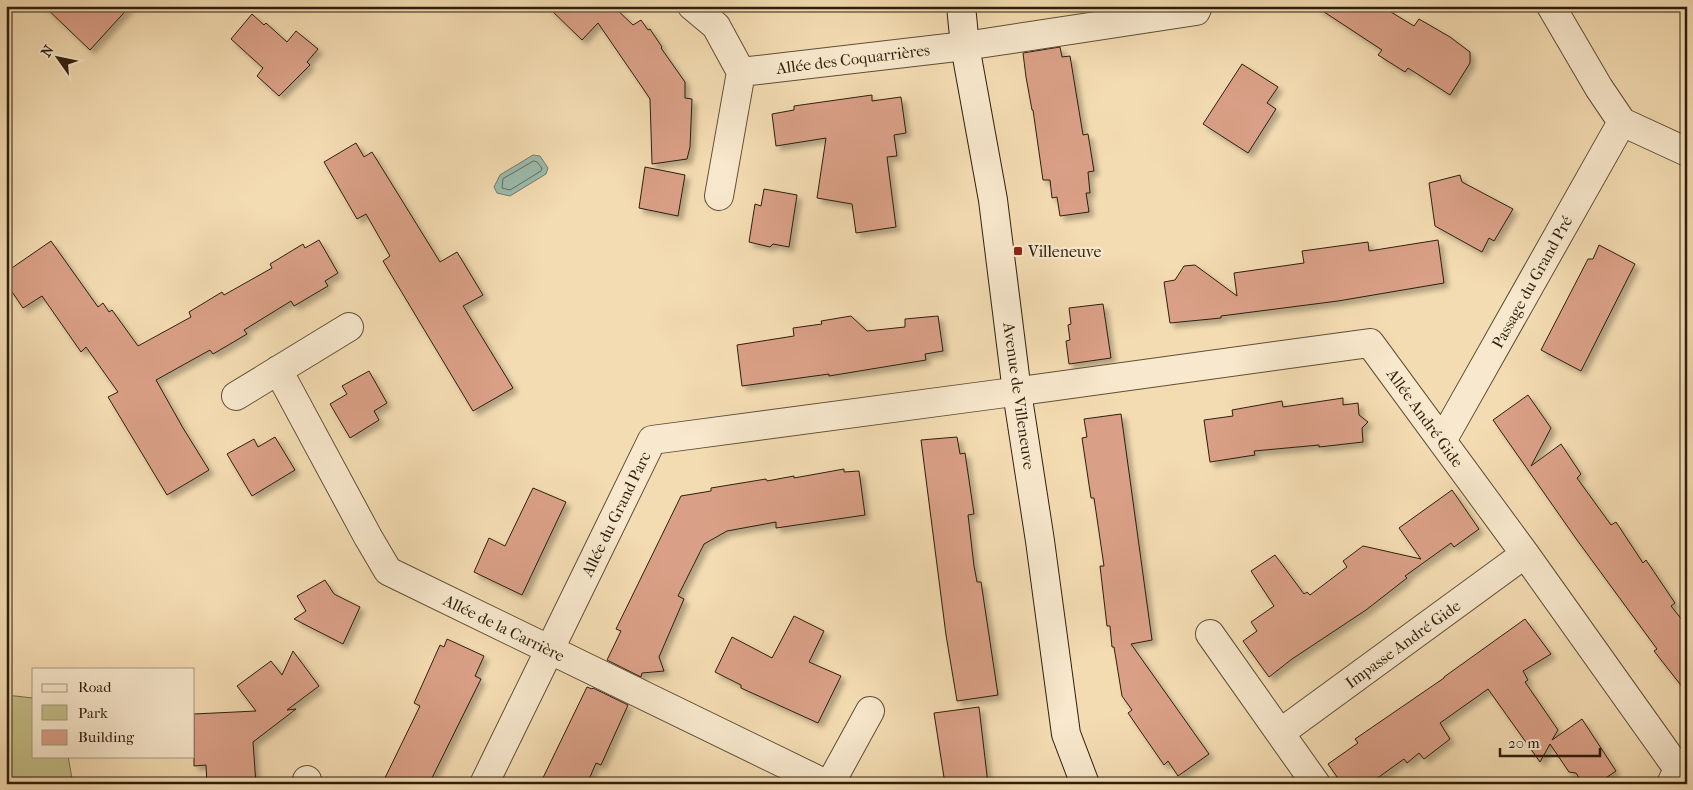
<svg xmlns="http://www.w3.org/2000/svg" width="1693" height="790" font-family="'IM FELL French Canon',serif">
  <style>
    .green { fill: #c4be87; stroke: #786e4a }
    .water { fill: #9cbbae; stroke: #6f7d6e }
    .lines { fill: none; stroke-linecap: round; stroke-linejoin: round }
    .shore { stroke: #646d5e; stroke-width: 1 }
    .building { fill: #daa087; stroke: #2c1f0d; filter: url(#shadow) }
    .street-casing { stroke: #5e4e36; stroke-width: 30 }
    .secondary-casing { stroke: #2c1f0d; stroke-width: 30 }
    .street { stroke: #f8e8cd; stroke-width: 28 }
    .secondary { stroke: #f8e8cd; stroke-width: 28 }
    .poi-dot { fill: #8f2418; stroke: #f8e8cd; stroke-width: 2 }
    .labels { text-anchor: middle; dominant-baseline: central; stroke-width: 4.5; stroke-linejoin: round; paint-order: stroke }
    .street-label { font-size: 16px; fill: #2c1f0d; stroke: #f8e8cd }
    .poi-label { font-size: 16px; fill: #2c1f0d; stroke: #f8e8cd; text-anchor: start }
  </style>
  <defs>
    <filter id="shadow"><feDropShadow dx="4.5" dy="4.5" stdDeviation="2.5" flood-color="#0004"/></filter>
  </defs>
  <rect width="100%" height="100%" fill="#f4dcb2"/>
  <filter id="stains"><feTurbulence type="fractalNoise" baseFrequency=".004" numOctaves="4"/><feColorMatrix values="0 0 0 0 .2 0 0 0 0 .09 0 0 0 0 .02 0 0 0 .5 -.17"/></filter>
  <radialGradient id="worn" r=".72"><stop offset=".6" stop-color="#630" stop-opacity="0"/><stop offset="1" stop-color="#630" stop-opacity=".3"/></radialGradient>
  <!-- green -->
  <path class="green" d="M6 695 33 698 34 756H68L73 784H6Z"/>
  <!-- water -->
  <path class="water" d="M533 155 540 156 548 168 546 174 510 196 497 193 494 187 500 175Z"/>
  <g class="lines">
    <!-- shore -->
    <path class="shore" d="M534 161 537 162 542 168 541 171 510 190 502 188 503 179Z"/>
  </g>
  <!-- building -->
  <path class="building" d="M44 6H130L90 50Z
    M547 6H613L633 25 641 20 648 30 650 29 662 47 661 48 685 82V98L692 99 690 147 687 159 652 164 650 99 642 87 598 23 582 40Z
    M1315 6H1381L1414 26 1419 19 1450 37 1470 52V63L1450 95 1408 68 1405 72 1378 55 1382 50Z
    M252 14 264 25 266 23 287 42 296 31 318 49 307 62 310 65 279 96 257 76 263 68 231 39Z
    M1060 47 1062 57 1070 56 1083 135 1088 134 1094 171 1088 172 1090 193H1086L1089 212 1060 216 1057 197 1052 198 1050 180H1043L1033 110H1032L1026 77 1023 53Z
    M1242 64 1278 87 1267 103 1276 109 1248 153 1203 124Z
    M872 95V101L901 97 906 133 894 135 897 156 887 157 896 227 856 233 852 204 817 198 826 138 776 146 772 114 794 110V106Z
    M356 143 364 157 372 152 440 262 457 252 483 295 463 306 513 388 473 411 383 261 390 256 366 214 357 219 324 162Z
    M645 167 685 175 678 216 639 208Z
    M1460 175 1462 182 1513 209 1494 241 1489 238 1482 252 1435 226 1429 183Z
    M764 189 797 195 789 247 773 244 770 247 749 242 755 204 761 206Z
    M319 240 338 273 325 281 328 286 294 306 291 301 244 330 247 334 213 354 210 350 156 380 183 428 209 470 167 495 108 397 118 392 86 347 81 352 42 296 23 308 6 283V272L51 241 98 307 103 303 109 312 112 310 138 346 191 317 189 312 222 292 224 295 272 268 270 264 303 244 305 248Z
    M1438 240 1444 283 1338 301 1221 316V318L1170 323 1164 282 1175 280 1184 266 1195 265 1237 296 1234 273 1304 263 1302 251 1368 242 1369 251Z
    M1599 245 1635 264 1581 371 1541 350 1588 259H1593Z
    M1103 304 1111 358 1069 364 1066 341 1070 340 1068 325 1071 324 1069 308Z
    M851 316 867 331 905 327V319L938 316 943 351 925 354 926 360 829 376V374L742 386 737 345 794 336 793 328 822 324 821 321Z
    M369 371 387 403 374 411 379 420 350 438 330 404 347 394 342 386Z
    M1528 395 1551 428 1531 466 1561 444 1581 474 1577 478 1611 525 1616 522 1643 563 1646 560 1675 603 1671 606 1687 626V693L1654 651 1657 649 1577 540 1493 420Z
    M1343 398V405L1358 403 1359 415 1368 422 1362 428 1363 442 1319 447V445L1254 451 1255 455 1210 462 1204 420 1233 416 1232 410 1282 401 1283 407Z
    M1121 414 1152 640 1131 644 1209 754 1178 776 1168 761 1164 765 1128 713 1132 710 1122 696 1114 647H1112L1110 626H1107L1100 566H1104L1094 498H1091L1082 438 1087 437 1084 419Z
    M275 437 295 470 252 496 227 454 254 439 258 447Z
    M957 437 960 454 965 453 974 514 968 515 974 566 977 582H981L998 695 957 701 946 635 921 440Z
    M844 469V472L859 471 865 515 776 528V522L727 531 704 544 678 596 684 599 659 657 664 671 642 673 641 677 607 660 621 631 616 629 681 496 711 491V488L766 479 767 481 794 476V478Z
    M533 488 566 502 522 595 474 572 489 538 505 546Z
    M1452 490 1479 529 1454 547 1451 543 1405 576 1407 578 1366 610 1292 659 1269 677 1243 641 1257 631 1251 622 1274 606 1251 571 1275 555 1304 594 1307 592 1310 595 1347 567 1343 561 1363 546 1421 559 1399 528Z
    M325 580 334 594 360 607 343 644 294 619 306 611 297 596Z
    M794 616 824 631 809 662 841 676 818 723 741 688V685L715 672 732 637 772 658Z
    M1525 619 1551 654 1523 671 1528 680 1525 682 1558 730 1552 740 1582 719 1616 771 1600 782 1583 784 1576 773 1569 772 1550 744 1540 762 1488 689 1440 723 1450 739 1424 759 1419 753 1407 763 1404 759 1369 784H1342L1328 764 1358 743 1355 739 1444 678V677Z
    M447 639 484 656 475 676 481 679 429 784H382L420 706 414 703 440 645 444 647Z
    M293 651 319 686 287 710 296 709 253 742 256 784H207L206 765 194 766V714L256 711 237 686 271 661 282 675Z
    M587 687 592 689 593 688 628 705 601 765 596 763 587 784H540Z
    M979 707 988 784H945L934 713Z"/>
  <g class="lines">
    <defs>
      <path id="street" d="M692 6 716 26 741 72 965 46 1196 11 1198 6
        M1551 6 1599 88 1622 122 1687 152
        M719 196 741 72
        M278 370 368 537 388 571 826 784
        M236 396 349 327
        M1442 441 1622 122
        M1210 634 1316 784
        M1280 733 1525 554
        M307 780 308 784
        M484 784 652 440 998 394 1370 343 1525 554 1678 769 1671 784
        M830 784 870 711"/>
      <path id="secondary" d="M961 6 965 46 993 200 1017 392 1040 541 1066 734 1085 784"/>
    </defs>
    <!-- street casing -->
    <use href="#street" class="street-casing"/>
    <!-- secondary casing -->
    <use href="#secondary" class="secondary-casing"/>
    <!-- street -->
    <use href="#street" class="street"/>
    <!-- secondary -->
    <use href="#secondary" class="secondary"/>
  </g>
  <!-- markers -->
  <rect class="poi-dot" x="1013" y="246" width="10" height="10" rx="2.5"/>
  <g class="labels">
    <!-- street labels -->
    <g class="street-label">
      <text transform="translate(853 59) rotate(-7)">Allée des Coquarrières</text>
      <text transform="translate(1532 282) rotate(-61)">Passage du Grand Pré</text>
      <text transform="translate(1019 396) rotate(82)">Avenue de Villeneuve</text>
      <text transform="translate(1425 418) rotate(54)">Allée André Gide</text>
      <text transform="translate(616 514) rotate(-64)">Allée du Grand Parc</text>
      <text transform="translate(504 628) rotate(26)">Allée de la Carrière</text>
      <text transform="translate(1403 644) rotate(-36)">Impasse André Gide</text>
    </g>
    <!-- poi labels -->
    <g class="poi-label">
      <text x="1028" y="251">Villeneuve</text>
    </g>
  </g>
  <!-- margin -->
  <rect width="1693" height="790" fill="none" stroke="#f4dcb2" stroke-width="25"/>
  <rect x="8" y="8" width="1678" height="775" fill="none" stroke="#2c1f0d" stroke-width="2.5"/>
  <rect x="12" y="12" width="1668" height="765" fill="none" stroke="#2c1f0d"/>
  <!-- legend -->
  <rect x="32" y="668" width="162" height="90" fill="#f8e8cd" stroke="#a69880"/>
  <rect x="42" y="684" width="25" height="8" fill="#f8e8cd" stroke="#a69880"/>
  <text x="78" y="692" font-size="15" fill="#2c1f0d">Road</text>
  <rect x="42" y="705" width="25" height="15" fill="#c4be87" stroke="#a69880"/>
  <text x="78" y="718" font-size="15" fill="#2c1f0d">Park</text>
  <rect x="42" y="730" width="25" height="15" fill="#daa087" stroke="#a69880"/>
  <text x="78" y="742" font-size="15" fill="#2c1f0d">Building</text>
  <!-- north arrow -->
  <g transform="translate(58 58) rotate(303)" stroke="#f8e8cd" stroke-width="4" paint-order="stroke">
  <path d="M0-4L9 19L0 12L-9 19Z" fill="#2c1f0d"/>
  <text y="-8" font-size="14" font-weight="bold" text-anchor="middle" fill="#2c1f0d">N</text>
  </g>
  <!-- scale -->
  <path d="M1500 748v8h100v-8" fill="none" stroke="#2c1f0d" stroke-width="2.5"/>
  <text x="1508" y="748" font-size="15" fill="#2c1f0d" stroke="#f8e8cd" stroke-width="4" paint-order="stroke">20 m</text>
  <rect width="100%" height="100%" filter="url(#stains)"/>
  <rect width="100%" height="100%" fill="url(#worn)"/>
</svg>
